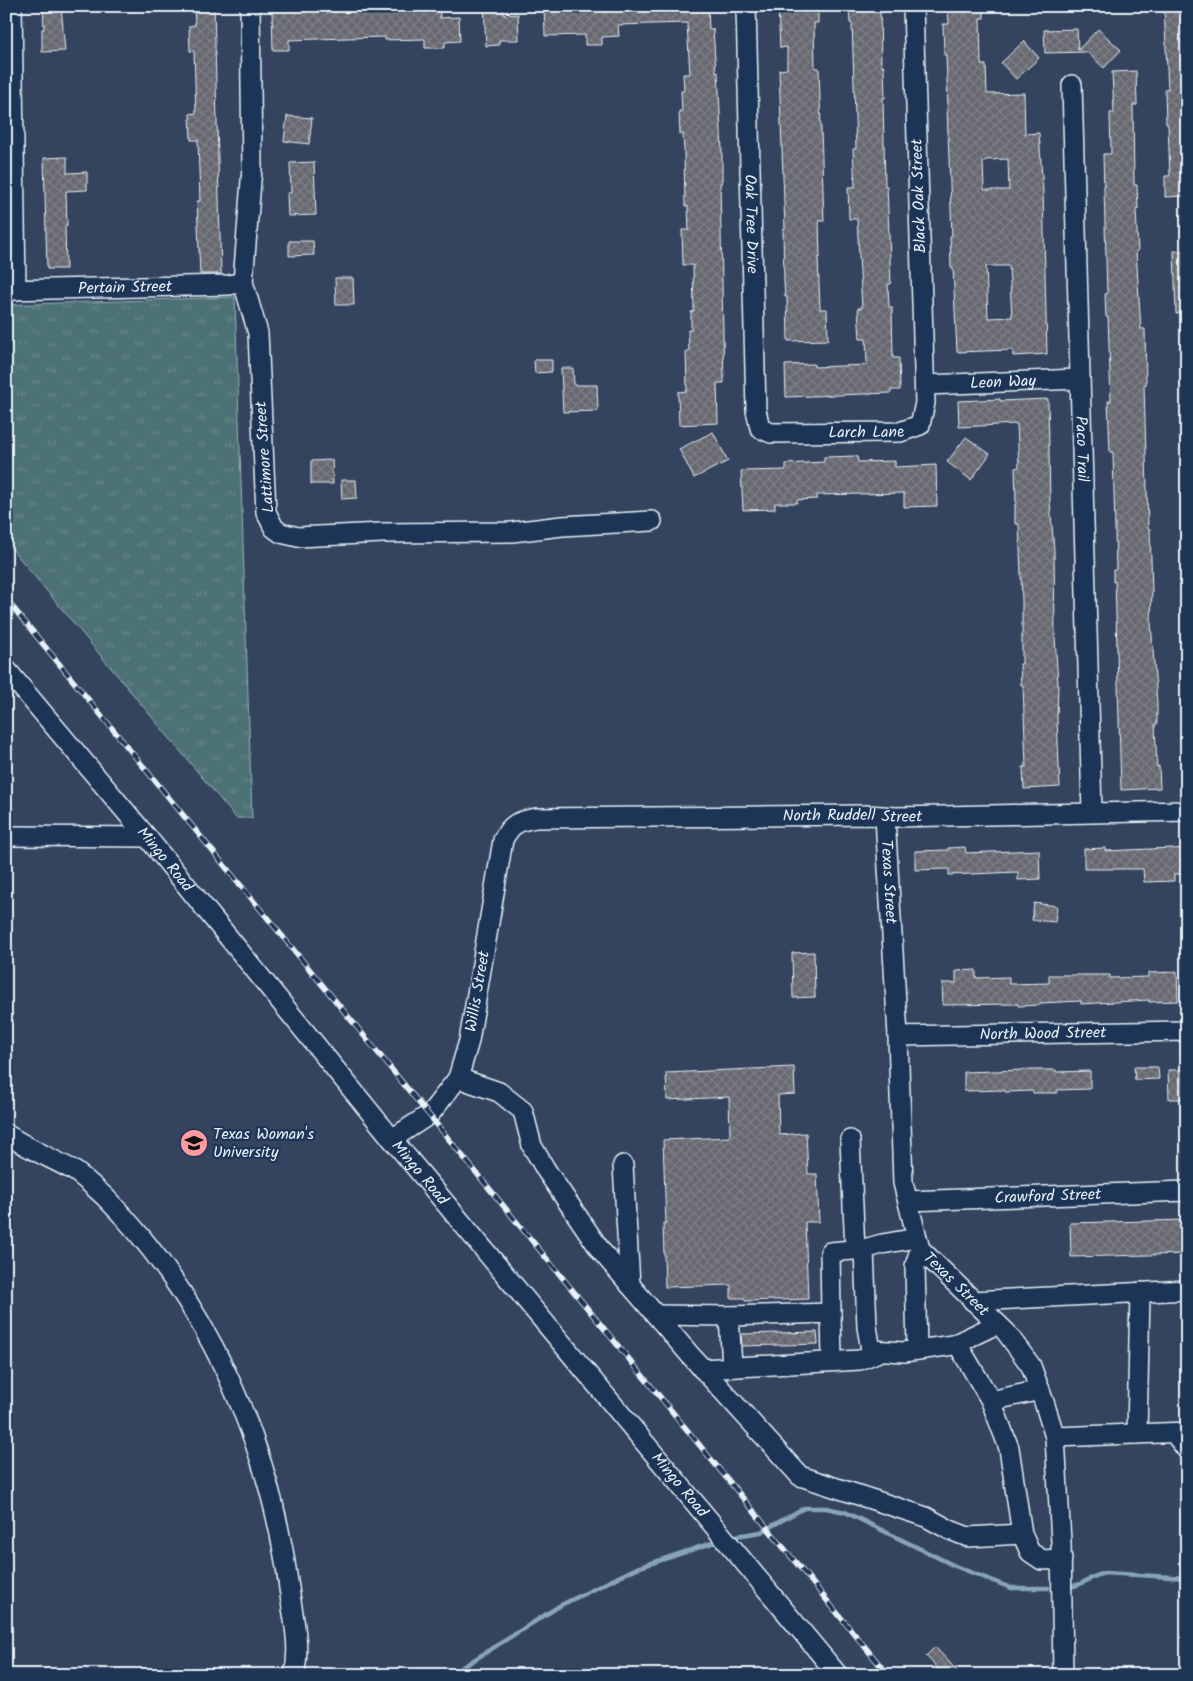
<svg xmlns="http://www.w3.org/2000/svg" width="1193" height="1681" font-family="Kalam,sans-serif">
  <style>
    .grass { fill: url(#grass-tufts); stroke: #9ab2b6 }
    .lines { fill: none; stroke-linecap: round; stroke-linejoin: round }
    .stream { stroke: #87a4b8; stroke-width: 4.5 }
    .building { fill: url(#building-cross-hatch); stroke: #e8f1f8; fill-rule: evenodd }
    .minor-casing { stroke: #e8f1f8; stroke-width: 22 }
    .minor { stroke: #1d3557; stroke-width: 19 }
    .rail-casing { stroke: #e8f1f8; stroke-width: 5.5 }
    .rail { stroke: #1d3557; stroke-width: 4; stroke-dasharray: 11; stroke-linecap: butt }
    .labels { text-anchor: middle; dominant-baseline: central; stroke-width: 4.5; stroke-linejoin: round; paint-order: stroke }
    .street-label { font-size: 16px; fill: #e8f1f8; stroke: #1d3557 }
    .poi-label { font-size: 16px; fill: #e8f1f8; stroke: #1d3557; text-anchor: start }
  </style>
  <defs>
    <pattern id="grass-tufts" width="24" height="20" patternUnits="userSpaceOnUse" patternTransform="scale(1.25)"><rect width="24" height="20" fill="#4d7274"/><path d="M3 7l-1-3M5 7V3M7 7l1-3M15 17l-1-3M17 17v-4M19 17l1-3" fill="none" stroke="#678789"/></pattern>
    <pattern id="building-cross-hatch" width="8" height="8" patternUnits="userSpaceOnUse" patternTransform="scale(1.25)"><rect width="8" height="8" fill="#686871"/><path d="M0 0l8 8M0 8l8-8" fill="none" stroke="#7e7e86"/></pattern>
  </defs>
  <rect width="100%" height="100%" fill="#34445f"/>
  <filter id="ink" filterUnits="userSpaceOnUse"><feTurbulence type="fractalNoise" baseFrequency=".02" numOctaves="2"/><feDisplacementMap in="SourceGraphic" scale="10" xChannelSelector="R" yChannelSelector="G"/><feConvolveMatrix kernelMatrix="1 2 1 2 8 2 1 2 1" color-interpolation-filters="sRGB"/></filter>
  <g filter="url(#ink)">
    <!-- grass -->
    <path class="grass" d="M235 297 252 818H236L6 542V305Z"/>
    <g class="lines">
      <!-- stream -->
      <path class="stream" d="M730 1537 761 1532 804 1508H826L845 1512 955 1566 1011 1588H1048
        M1073 1586C1085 1584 1093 1575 1105 1573L1187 1578
        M450 1675 561 1605 637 1568 721 1540"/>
    </g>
    <!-- building -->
    <path class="building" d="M43 6H61L65 51 42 52V29H44Z
      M194 6H214L221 274H200L197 201H200L198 140H191L190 114 196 113 194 51H190L189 26 195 25Z
      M423 6H439L440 18 459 17 460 41 445 42V48H425V39L385 40V37L346 38 289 40V50H273L272 10 324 8 325 12 378 11 423 9Z
      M484 6H503L504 15 518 14 519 40H499V45L486 46Z
      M544 6H708L709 29H713L716 73 718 72 722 151V183H720L724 383H717L718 423 679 425 678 392 687 391 686 351H689L688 330H691V312L694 311 693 265H683L682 230H689L688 206H685L684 150 683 134H680L679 111H682L681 91H684L683 74H690L687 23 618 25 619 36 602 37V45H585V35L545 36Z
      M784 6H818V23H814L815 68H819L824 221H819L820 258H818L820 309H827L828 340 788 341 787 297H785L784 282 783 229H785L779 70 787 69V47L780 48 778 8H784Z
      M849 6H880L881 66H884L885 98H883L885 186H887L891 284H888L889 307H892L893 358H899L900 390H891V393L786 397 785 365 814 364V367L867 365 866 339H860L858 308H862L857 219H849L848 187H855L853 149H856L852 23H850Z
      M948 6H984V18H980L981 65H986L987 94 1024 93 1025 134 1039 133 1043 191 1047 354 1013 356V350L957 352 953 268H951L950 236H952L947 107H948L946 55H944L943 24H949ZM1008 159 1009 190H984L983 162H985V160ZM986 266H1009L1012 317 988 318Z
      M1164 7H1187V196L1165 197V176H1170L1168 124H1166L1165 89H1168Z
      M1077 29 1078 50 1098 29 1121 50 1104 68 1087 52 1045 53 1044 30Z
      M1024 41 1039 58 1016 79 1001 63Z
      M1136 71 1137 105H1133L1134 185H1137L1138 209H1136L1138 251H1136L1141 329H1145L1146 385H1144L1147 490 1148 529H1150L1152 590 1151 623 1157 703V724H1155L1157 767 1159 766 1160 788 1121 790 1115 581 1113 582V570H1116L1113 452H1110L1108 401H1111L1108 317H1106L1105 294H1107L1103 154H1111L1110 113H1114L1112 72Z
      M287 116 312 118 309 144 284 141Z
      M67 157V173L87 172V190L66 191 67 226H65L66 269H47L44 158Z
      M314 162 316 215 288 216 287 193H291L290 163Z
      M289 241H313L314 255 289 256Z
      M1174 251H1187V313L1176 314Z
      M335 278H353L354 305H336Z
      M534 360H552V372L535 373Z
      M561 368H573L574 385H597L598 411 563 412Z
      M1000 399V401L1048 399 1050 502 1054 550 1055 636 1058 684 1057 719 1060 787 1024 789 1023 767H1026L1023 685H1021L1020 664H1022V601L1019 524H1015V504H1016L1015 468 1019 467 1017 424 959 427 958 401Z
      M713 432 728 461 694 478 679 449Z
      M966 437 990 454 971 480 947 462Z
      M857 456 858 462 895 461V467L936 465 937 506 904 507V493L817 495V499L797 500V503H775V509L743 510 741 471 786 470V464L824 462V457Z
      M332 460 333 484H311V461Z
      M341 480H356L357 498 342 499Z
      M965 847 966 853 1039 850 1040 879 1018 880V872L949 875V869L915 870V851L948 850V848Z
      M1105 848V851L1173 848V849L1187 848V874H1174V881L1144 882 1143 869H1084V849Z
      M1034 903 1057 906 1055 922 1032 920Z
      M814 952 815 997 793 998 792 953Z
      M976 970V978L1009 977V984L1049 983V975H1110V978L1148 977V973L1177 972 1178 1001 1149 1002V1000L1081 1004V1001L1040 1003V1005L1018 1006V1004L943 1005 942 983H956V971Z
      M794 1067 795 1094 778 1095 779 1135 806 1133 808 1174H817L819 1222H805L808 1299 745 1301V1298H731V1285L665 1287 663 1223H666L663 1140 730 1137 729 1097 667 1100 666 1073Z
      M1134 1067H1158L1159 1079 1135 1080Z
      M1023 1070H1056V1072L1090 1071V1089L1057 1090V1093H1033V1091L1005 1092V1090L964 1091V1072Z
      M1168 1070H1187V1099H1169Z
      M1187 1220V1254L1071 1257 1070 1223Z
      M817 1332 818 1344 742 1346 741 1334Z
      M935 1647 950 1663 960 1675H944L926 1656Z"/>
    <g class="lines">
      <defs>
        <g id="minor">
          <path d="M12 6 16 290"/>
          <path d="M250 6 252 168 243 282 258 333 266 512 274 528 281 533 298 537 383 533 512 532 562 526 652 521"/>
          <path id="s1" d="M746 6 756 410 760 428 771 433 900 432 920 425 925 403 913 6"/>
          <path id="s2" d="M1072 85 1092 812"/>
          <path id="s3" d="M6 290 229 285 243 282"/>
          <path id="s4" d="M925 385 1079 379"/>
          <path id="s5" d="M6 669 147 837 392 1139 838 1675"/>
          <path id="s6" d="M885 817 898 1036 903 1183 920 1249 1006 1332 1031 1366 1044 1402 1055 1437 1061 1542 1063 1675"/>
          <path d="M6 836 147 837"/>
          <path id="s7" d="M898 1036 1187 1031"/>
          <path d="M458 1078 499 1092 523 1111 532 1146 546 1170 601 1251 691 1356 800 1476 926 1517 950 1530 968 1537 1022 1534"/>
          <path d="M6 1134C27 1148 51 1158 73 1170 84 1177 95 1188 105 1197 208 1301 270 1444 289 1588 293 1617 301 1647 294 1675"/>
          <path id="s8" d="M392 1139 430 1114 458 1078 469 1041 503 840C511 823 519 821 536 818L868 815 896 817 1187 811"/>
          <path d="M850 1140 855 1250"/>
          <path d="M623 1165 630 1285"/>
          <path id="s9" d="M908 1201 1187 1191"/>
          <path d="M917 1238 882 1244 864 1249 867 1327 871 1350 904 1352 953 1345 997 1324"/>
          <path d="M973 1301 1187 1290"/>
          <path d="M831 1313 830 1252 864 1249"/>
          <path d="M656 1315 729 1316 831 1313 832 1361"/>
          <path d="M729 1316 732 1367"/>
          <path d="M957 1343 991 1401 1009 1448 1022 1534 1030 1552 1042 1560 1062 1559"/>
          <path d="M917 1350 915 1266 920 1249"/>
          <path d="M702 1369 860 1360 881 1351"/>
          <path d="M991 1401 1040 1390"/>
          <path d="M1174 1433 1187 1450"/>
          <path d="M1137 1434 1140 1292"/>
          <path d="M1055 1437 1187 1432"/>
        </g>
      </defs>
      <!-- minor casing -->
      <use href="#minor" class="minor-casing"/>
      <!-- minor -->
      <use href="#minor" class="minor"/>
      <defs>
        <path id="rail" d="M6 599 888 1675"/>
      </defs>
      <!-- rail casing -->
      <use href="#rail" class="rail-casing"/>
      <!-- rail -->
      <use href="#rail" class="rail"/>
    </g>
  </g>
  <!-- icons -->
  <defs>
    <symbol id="university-disc" viewBox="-11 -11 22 22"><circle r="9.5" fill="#ff9aa2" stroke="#1d3557"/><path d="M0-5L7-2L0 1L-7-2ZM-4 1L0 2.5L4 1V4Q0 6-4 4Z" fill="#111"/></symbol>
  </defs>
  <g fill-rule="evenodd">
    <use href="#university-disc" x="178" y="1127" width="32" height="32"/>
  </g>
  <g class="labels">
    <!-- street labels -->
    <g class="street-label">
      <text transform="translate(919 196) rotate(-92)">Black Oak Street</text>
      <text stroke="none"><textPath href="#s1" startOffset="218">Oak Tree Drive</textPath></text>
      <text stroke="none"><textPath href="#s3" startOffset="119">Pertain Street</textPath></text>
      <text stroke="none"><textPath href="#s4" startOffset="78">Leon Way</textPath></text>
      <text stroke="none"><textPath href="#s1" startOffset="530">Larch Lane</textPath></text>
      <text stroke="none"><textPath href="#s2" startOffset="364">Paco Trail</textPath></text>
      <text transform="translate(265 457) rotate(-94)">Lattimore Street</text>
      <text stroke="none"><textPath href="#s8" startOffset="692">North Ruddell Street</textPath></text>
      <text stroke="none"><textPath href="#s5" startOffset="248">Mingo Road</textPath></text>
      <text stroke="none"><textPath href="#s6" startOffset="65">Texas Street</textPath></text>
      <text stroke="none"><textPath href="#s8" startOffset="180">Willis Street</textPath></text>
      <text stroke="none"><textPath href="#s7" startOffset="145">North Wood Street</textPath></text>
      <text stroke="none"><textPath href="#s5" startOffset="652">Mingo Road</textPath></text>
      <text stroke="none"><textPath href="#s9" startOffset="140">Crawford Street</textPath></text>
      <text stroke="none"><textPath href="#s6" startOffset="485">Texas Street</textPath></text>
      <text stroke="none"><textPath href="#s5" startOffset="1058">Mingo Road</textPath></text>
    </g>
    <!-- poi labels -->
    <g class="poi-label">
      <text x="213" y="1134">Texas Woman's<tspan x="213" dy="18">University</tspan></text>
    </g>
  </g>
  <!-- margin -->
  <rect width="1193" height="1681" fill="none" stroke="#1d3557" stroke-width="25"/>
  <rect x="12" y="12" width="1168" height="1656" fill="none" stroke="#e8f1f8" stroke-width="2" filter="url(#ink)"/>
</svg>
